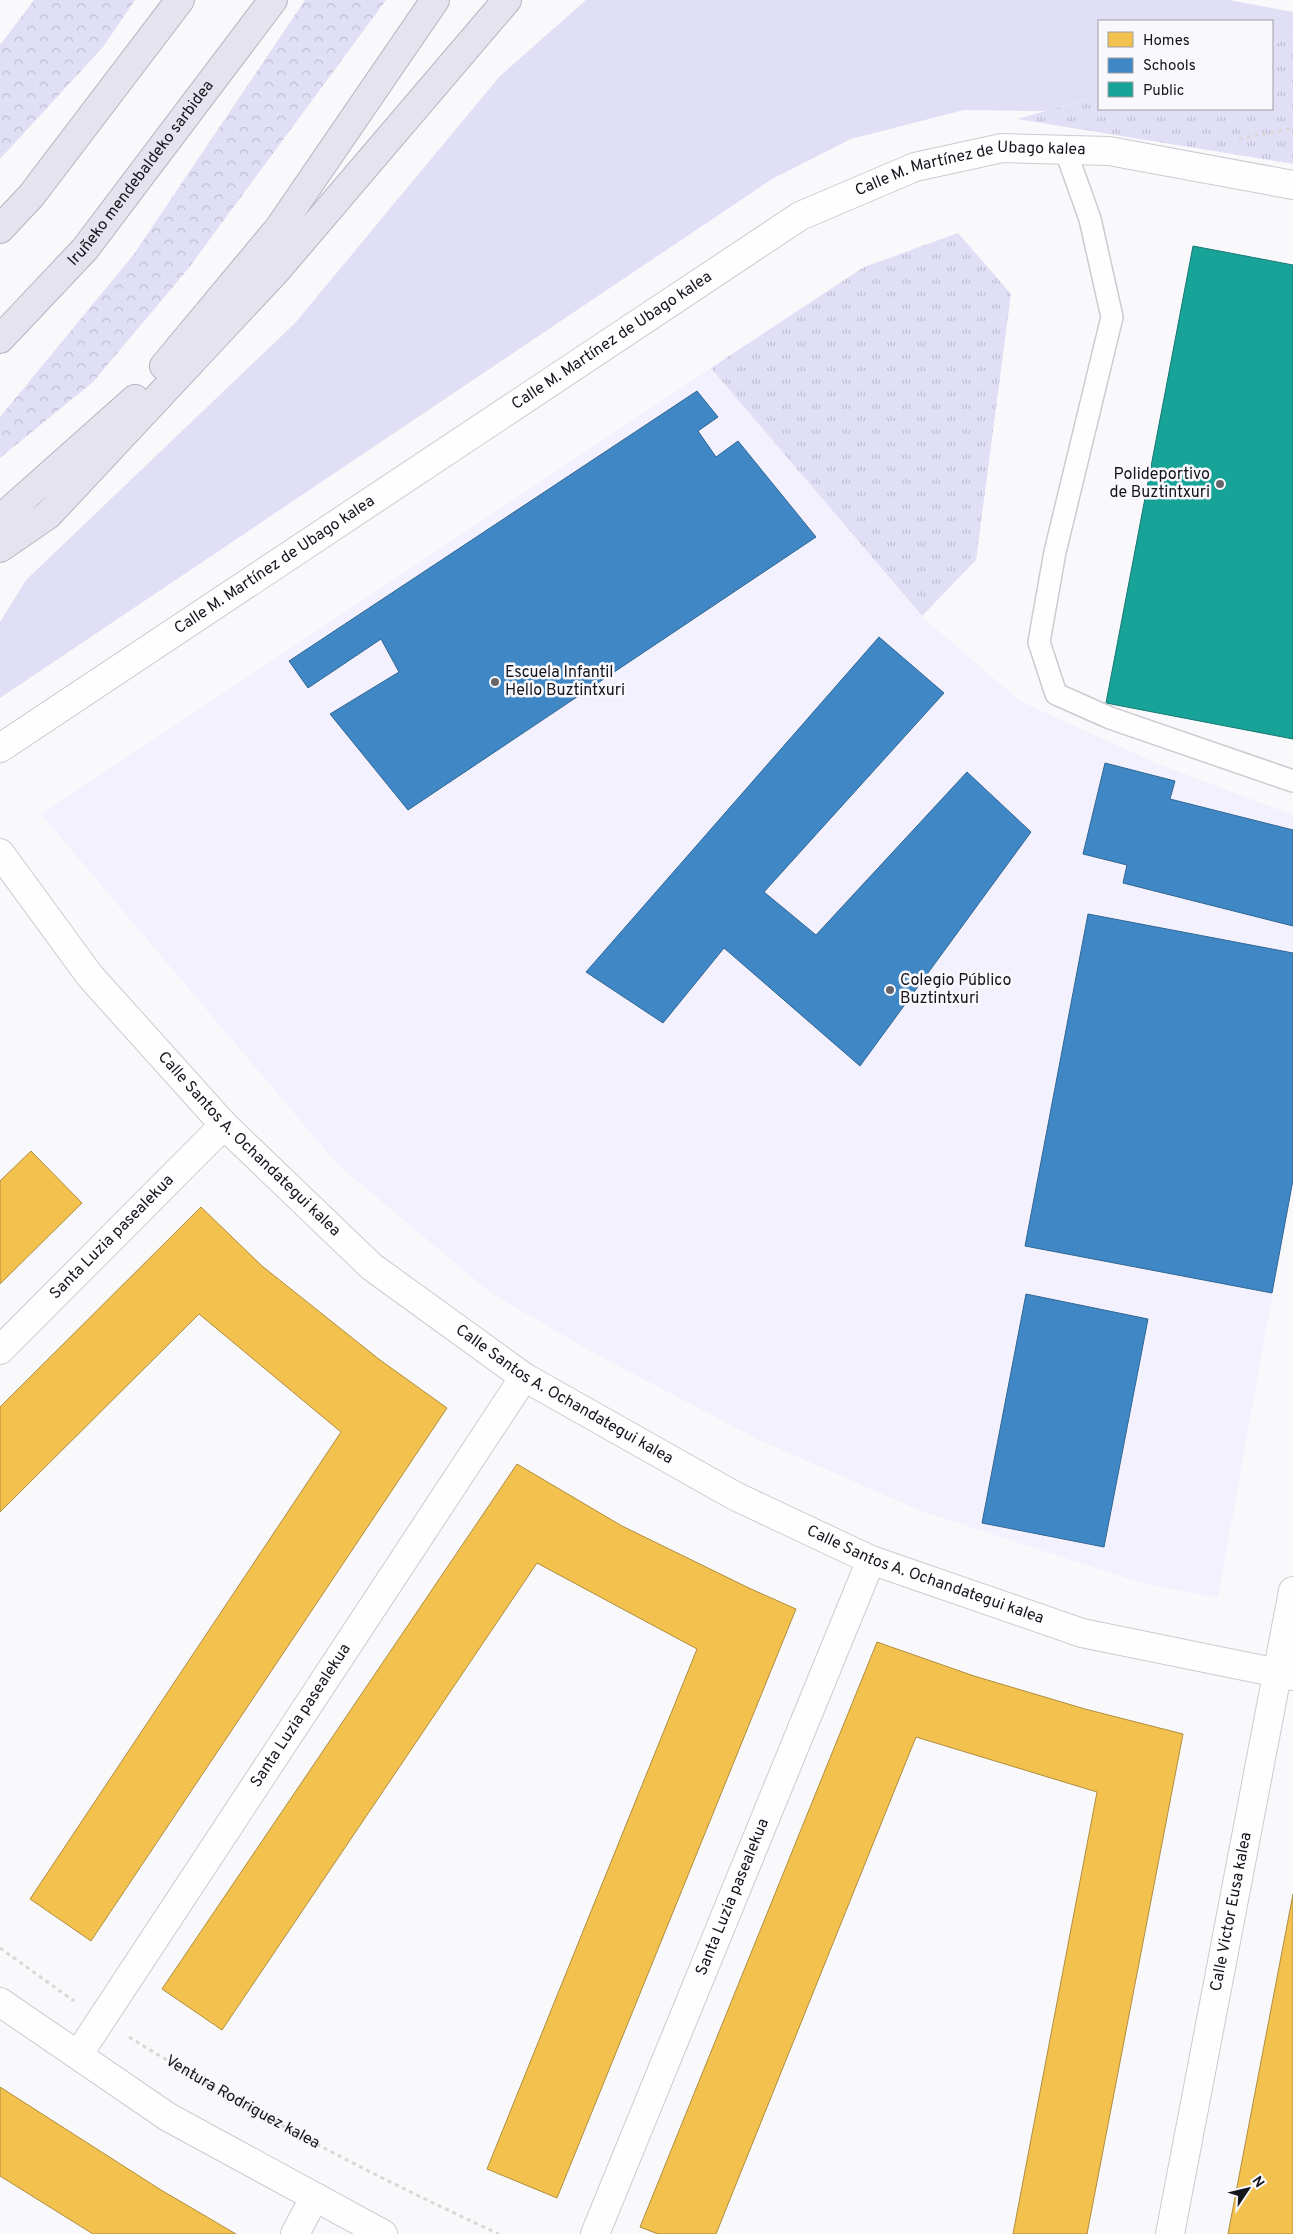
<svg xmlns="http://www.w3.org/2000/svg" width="1293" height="2234" font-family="Overpass,sans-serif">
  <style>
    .built { fill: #f2f1fd }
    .green { fill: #e1dff6 }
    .forest { fill: url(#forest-crowns) }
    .park { fill: url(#park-tufts) }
    .homes { fill: #f2c14e; stroke: #b08d3f }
    .schools { fill: #3f88c5; stroke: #326693 }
    .public { fill: #17a398; stroke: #167873 }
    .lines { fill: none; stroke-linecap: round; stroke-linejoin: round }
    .lane-casing { stroke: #cbcbd1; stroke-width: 24 }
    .street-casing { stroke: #cbcbd1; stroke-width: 30 }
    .highway-casing { stroke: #b5b3c1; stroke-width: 30 }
    .path { stroke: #d8d8d8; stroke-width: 3; stroke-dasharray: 4 4; stroke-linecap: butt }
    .lane { stroke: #fefeff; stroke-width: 21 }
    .street { stroke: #fefeff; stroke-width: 28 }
    .highway { stroke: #e4e3ee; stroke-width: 28 }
    .poi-dot { fill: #65656b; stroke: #f8f8fd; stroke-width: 2 }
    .labels { text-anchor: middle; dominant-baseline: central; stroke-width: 5; stroke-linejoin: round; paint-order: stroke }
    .street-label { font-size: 16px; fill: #15151d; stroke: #f8f8fd }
    .poi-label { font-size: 16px; fill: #15151d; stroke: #f8f8fd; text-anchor: start }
  </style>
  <defs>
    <pattern id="forest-crowns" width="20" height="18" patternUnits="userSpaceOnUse" patternTransform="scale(1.25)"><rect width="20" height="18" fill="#e1dff6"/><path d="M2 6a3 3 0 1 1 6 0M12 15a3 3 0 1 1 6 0" fill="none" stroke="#c0bed2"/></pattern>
    <pattern id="park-tufts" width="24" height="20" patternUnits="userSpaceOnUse" patternTransform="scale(1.25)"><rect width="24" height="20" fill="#e1dff6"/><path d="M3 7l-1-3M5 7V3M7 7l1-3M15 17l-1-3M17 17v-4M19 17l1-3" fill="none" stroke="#c0bed2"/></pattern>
  </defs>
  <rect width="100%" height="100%" fill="#f9f9fc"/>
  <!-- built -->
  <path class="built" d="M711 368 921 616 1020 701 1158 764 1293 815V1180L1218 1598 1142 1583 921 1511 759 1440 592 1352 491 1293 338 1165 41 814Z"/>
  <!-- green -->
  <path class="green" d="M586 0H1229L1293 12V36L1272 45V21H1099V96L1045 111 964 110 851 139 772 179 0 698V622L26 580 295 323 500 76Z"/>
  <!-- forest -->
  <path class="forest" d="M34 0H135L103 47 0 159V45Z
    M305 0H386L188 269 93 382 0 458V417L134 254Z"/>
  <!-- park -->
  <path class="park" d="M1293 36V164L1017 119 1099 96V109H1272V45Z
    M958 233 1011 294 976 560 922 616 711 368 864 267Z"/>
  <!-- homes -->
  <path class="homes" d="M31 1151 82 1203 0 1284V1181Z
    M201 1207 262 1266 380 1360 447 1408 91 1941 30 1899 341 1432 199 1314 0 1512V1407Z
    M517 1464 622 1526 751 1589 796 1609 557 2198 487 2169 697 1649 537 1563 222 2030 162 1989Z
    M877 1642 974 1676 1085 1709 1183 1734 1087 2234H1013L1097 1792 916 1737 716 2234H658L640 2227Z
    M1293 1894V2234H1228Z
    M0 2087 161 2190 236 2234H93L0 2176Z"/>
  <!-- schools -->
  <path class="schools" d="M697 391 718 417 698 431 716 457 738 441 816 537 408 810 330 714 399 672 381 639 308 688 289 661Z
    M879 637 944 693 764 892 816 935 967 772 1031 832 860 1066 724 948 663 1023 586 972Z
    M1105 763 1175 781 1170 799 1293 830V926L1123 883 1127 865 1083 854Z
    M1088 914 1293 953V1180L1272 1293 1025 1246Z
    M1026 1294 1148 1319 1104 1547 982 1523Z"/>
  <!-- public -->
  <path class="public" d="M1193 246 1293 265V739L1106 703Z"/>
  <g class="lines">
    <defs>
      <path id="lane" d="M1065 149 1090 219 1112 317 1055 552 1039 642 1056 694 1110 718 1293 781"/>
      <g id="street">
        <path id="s2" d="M0 748 800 216 915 167 1002 148 1109 151 1293 185"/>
        <path id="s3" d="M0 853 90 976 224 1125 372 1267 524 1377 735 1496 871 1560 1082 1633 1293 1676"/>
        <path id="s4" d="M0 1350 224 1125"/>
        <path d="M0 2002 168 2117 383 2234"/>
        <path id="s5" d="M78 2055 524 1377"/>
        <path d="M295 2234 314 2198"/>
        <path id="s6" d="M595 2234 871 1560"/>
        <path id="s7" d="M1170 2234 1293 1591"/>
      </g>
      <g id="highway">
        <path d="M0 229 31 196 180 0"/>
        <path id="s8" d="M0 339 85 249 273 0"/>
        <path d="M164 366 279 228 435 0"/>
        <path d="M0 519 135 399"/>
        <path d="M0 548 48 515 276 271 507 0"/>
      </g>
    </defs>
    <!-- lane casing -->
    <use href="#lane" class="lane-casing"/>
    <!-- street casing -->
    <use href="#street" class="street-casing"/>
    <!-- highway casing -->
    <use href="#highway" class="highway-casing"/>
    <!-- path -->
    <g class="path">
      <path d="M1239 139 1293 128"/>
      <path d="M0 1948 74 2001"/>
      <path id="s1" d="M129 2037C249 2111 371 2175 499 2234"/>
    </g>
    <!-- lane -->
    <use href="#lane" class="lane"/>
    <!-- street -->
    <use href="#street" class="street"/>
    <!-- highway -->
    <use href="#highway" class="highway"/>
  </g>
  <!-- markers -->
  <g class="poi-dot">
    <circle cx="1220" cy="484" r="5"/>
    <circle cx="495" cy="682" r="5"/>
    <circle cx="890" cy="990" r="5"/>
  </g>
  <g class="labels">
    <!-- street labels -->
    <g class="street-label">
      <text stroke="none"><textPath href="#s8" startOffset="218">Iruñeko mendebaldeko sarbidea</textPath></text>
      <text stroke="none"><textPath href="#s2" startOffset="1140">Calle M. Martínez de Ubago kalea</textPath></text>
      <text stroke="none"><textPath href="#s2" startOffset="735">Calle M. Martínez de Ubago kalea</textPath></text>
      <text stroke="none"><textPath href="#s2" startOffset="330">Calle M. Martínez de Ubago kalea</textPath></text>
      <text stroke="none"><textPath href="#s3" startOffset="384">Calle Santos A. Ochandategui kalea</textPath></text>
      <text stroke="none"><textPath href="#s4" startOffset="159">Santa Luzia pasealekua</textPath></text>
      <text stroke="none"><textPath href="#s3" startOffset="789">Calle Santos A. Ochandategui kalea</textPath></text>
      <text stroke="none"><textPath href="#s3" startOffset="1194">Calle Santos A. Ochandategui kalea</textPath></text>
      <text stroke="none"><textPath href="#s5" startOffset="406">Santa Luzia pasealekua</textPath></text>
      <text stroke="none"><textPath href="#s6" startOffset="364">Santa Luzia pasealekua</textPath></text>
      <text stroke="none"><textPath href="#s7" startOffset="328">Calle Victor Eusa kalea</textPath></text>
      <text stroke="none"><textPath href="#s1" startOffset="131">Ventura Rodriguez kalea</textPath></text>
    </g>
    <!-- poi labels -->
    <g class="poi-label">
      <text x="1210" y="475" text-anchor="end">Polideportivo<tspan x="1210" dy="18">de Buztintxuri</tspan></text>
      <text x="505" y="673">Escuela Infantil<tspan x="505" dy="18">Hello Buztintxuri</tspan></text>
      <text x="900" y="981">Colegio Público<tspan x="900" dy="18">Buztintxuri</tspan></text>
    </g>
  </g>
  <!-- legend -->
  <rect x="1098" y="20" width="175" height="90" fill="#f8f8fd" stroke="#9d9da3"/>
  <rect x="1108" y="32" width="25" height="15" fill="#f2c14e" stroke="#9d9da3"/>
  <text x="1143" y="45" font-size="15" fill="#15151d">Homes</text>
  <rect x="1108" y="58" width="25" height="15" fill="#3f88c5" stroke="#9d9da3"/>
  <text x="1143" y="70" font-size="15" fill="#15151d">Schools</text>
  <rect x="1108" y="82" width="25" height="15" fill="#17a398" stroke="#9d9da3"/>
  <text x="1143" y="95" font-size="15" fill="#15151d">Public</text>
  <!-- north arrow -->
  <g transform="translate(1248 2189) rotate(55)" stroke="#f8f8fd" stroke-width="4" paint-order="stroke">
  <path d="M0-4L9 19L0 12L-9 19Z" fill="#15151d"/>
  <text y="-8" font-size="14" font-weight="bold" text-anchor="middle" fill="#15151d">N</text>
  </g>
</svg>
